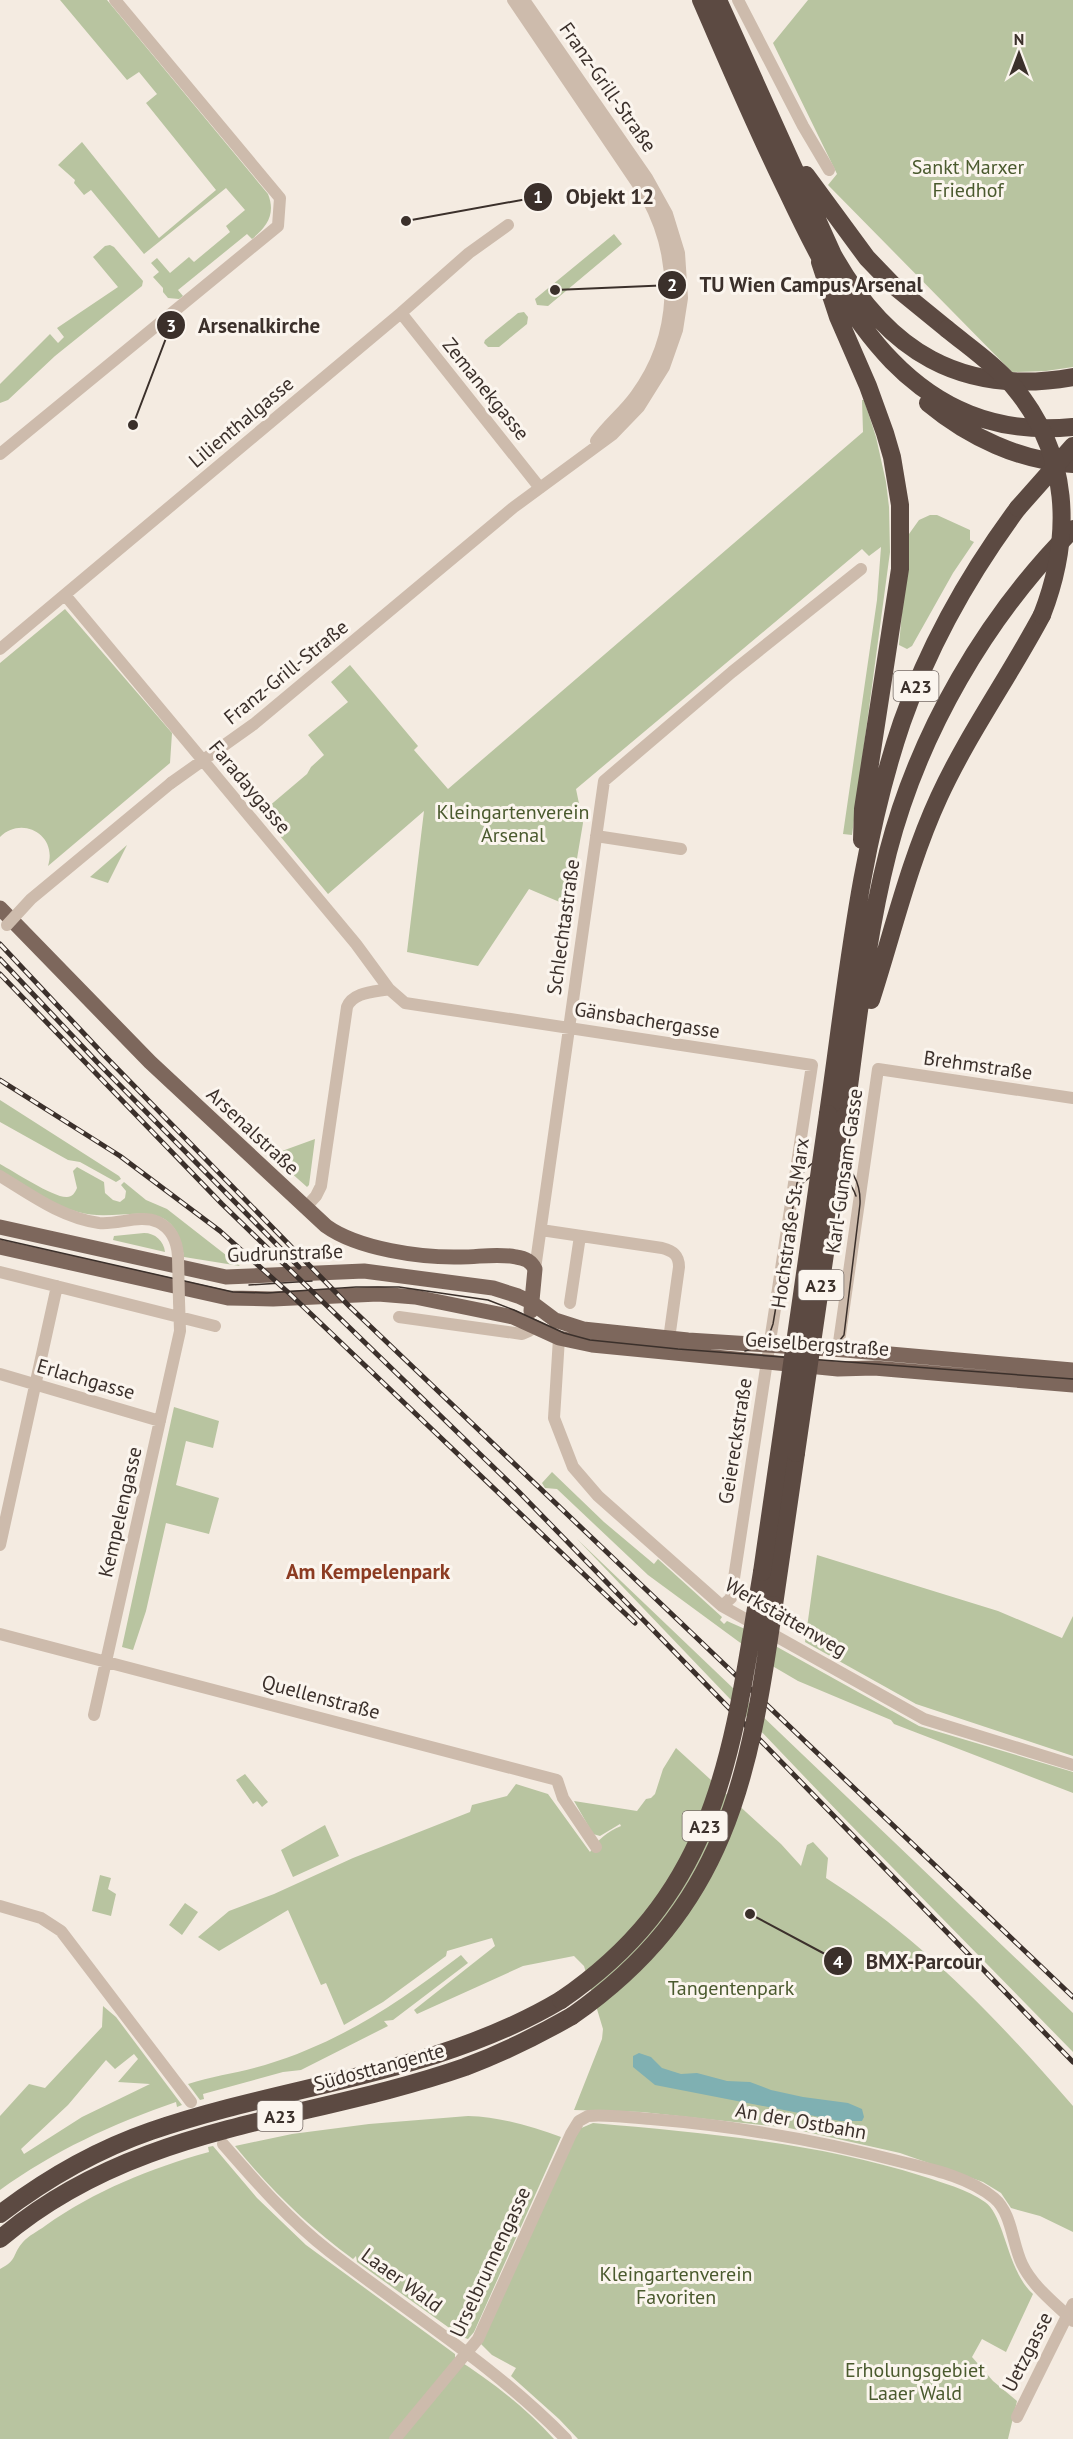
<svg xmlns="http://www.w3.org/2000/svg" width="1073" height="2439" font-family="'PT Sans',sans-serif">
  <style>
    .green { fill: #b8c4a0; fill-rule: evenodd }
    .water { fill: #7fb0b2 }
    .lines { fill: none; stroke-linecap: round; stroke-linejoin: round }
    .minor { stroke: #cdbbac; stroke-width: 12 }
    .major { stroke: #7d675c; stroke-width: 15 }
    .highway { stroke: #5c4a42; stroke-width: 18 }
    .tram { stroke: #3b302b; stroke-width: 1.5 }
    .rail-casing { stroke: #3b302b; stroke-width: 5 }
    .rail { stroke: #fbf5ee; stroke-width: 3; stroke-dasharray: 9; stroke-linecap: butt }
    .minor-bridge { stroke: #cdbbac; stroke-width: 12 }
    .highway-bridge { stroke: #5c4a42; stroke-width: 18 }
    .labels { text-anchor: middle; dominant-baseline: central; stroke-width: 6; stroke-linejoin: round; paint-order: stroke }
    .shield { fill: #fbf5ee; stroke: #756b66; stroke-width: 1.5 }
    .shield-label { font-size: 18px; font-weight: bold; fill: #3b302b }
    .street-label { font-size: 20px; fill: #3b302b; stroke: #fbf5ee }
    .park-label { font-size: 20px; fill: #4a5a2e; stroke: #fbf5ee }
    .neighbourhood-label { font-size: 21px; font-weight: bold; fill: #8c3b22; stroke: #fbf5ee }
    .leader { fill: none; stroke: #3b302b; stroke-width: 2 }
    .callout-dot { fill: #3b302b; stroke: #fbf5ee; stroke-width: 2 }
    .mark-label { font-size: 18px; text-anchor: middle; font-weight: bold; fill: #fff }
    .callout-label { font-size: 21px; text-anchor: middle; font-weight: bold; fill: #3b302b; stroke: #fbf5ee; stroke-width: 6; stroke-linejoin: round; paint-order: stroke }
  </style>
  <rect width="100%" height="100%" fill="#f4ebe1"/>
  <!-- green -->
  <path class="green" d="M60 0H107L268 194C276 214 267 227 252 239L247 234 178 290 183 296 179 299 168 298 163 292V288L153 277 159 272 151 263 157 258 170 273 189 257 194 262 230 232 226 226 245 210 226 188 144 254 91 190 84 195 74 183 75 180 58 165 82 142 159 238 216 190 146 103 157 94 139 72 127 80Z
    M808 0H1073V367L1046 371 1012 372 828 185 837 174 773 43Z
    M614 234 622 244 548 306 537 305 535 299Z
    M110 245 114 247 143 281 142 286 55 356 8 400 0 403V384L50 334 58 343 64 337 57 328 118 287 93 257 105 246Z
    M524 312 528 317 527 324 499 347H488L484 343 485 340 518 313Z
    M862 400H864L876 437 886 482 889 507 890 552 852 835 843 834 877 600 881 547 869 556 862 549 576 789 583 823 569 906 529 889 478 966 407 952 424 811 328 894 261 813 307 774 311 767 324 755 308 735 348 702 331 682 350 665 418 746 414 750 448 789 863 432Z
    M930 515H937L970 530V540L974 542 953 573 912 646 907 649 899 645 909 534 919 520Z
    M65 609 172 733 170 763 48 866C58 835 22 815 0 837V663Z
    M127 845 108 883 90 877Z
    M0 1100 119 1176 121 1179 116 1182 80 1162 68 1160 0 1122Z
    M315 1139 309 1185 307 1187 271 1155Z
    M0 1164C13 1171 54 1198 67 1197 72 1197 75 1193 77 1188L73 1171 77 1167 104 1182 105 1193 113 1200 120 1202 125 1198 126 1191 121 1185 124 1182 146 1200 167 1209 240 1266 184 1257C175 1189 122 1225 78 1212 50 1205 25 1186 0 1172Z
    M144 1233C155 1233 164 1241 165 1252L113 1240 114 1236Z
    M174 1407 219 1421 213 1448 186 1441 176 1485 219 1498 209 1534 166 1523 146 1611 133 1650 122 1647Z
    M552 1472 604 1522 654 1564 658 1559 722 1617 720 1620 724 1624 727 1621 745 1629 919 1726 1073 1772V1793L894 1724 891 1720 798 1681 769 1664 648 1575 557 1489 545 1488 542 1483Z
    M577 1539 1073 2013V2052L843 1817Z
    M817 1555 998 1611 1062 1638 1073 1616V1756L916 1704 805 1642Z
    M676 1748 781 1844 801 1866 807 1845 813 1842 828 1858 826 1878C921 1938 1000 2022 1073 2106V2232L1040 2216 1011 2208 1001 2193 983 2182 900 2153 789 2128 642 2112 574 2110 602 2039 603 2029 584 1966 574 1956 523 1966 417 2014 414 2010 495 1946 492 1938 447 1951 446 1956 383 2002 344 2025 326 1983 321 1985 288 1910 219 1951 198 1937 229 1911 274 1894 353 1858 470 1812 472 1805 507 1796 516 1784 548 1794 590 1852C598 1839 607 1832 621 1826L620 1824 600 1836 593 1834 574 1801 637 1811 646 1799 651 1798 655 1794 663 1769Z
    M245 1774 268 1802 262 1807 257 1801 253 1804 236 1780Z
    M325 1825 339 1856 293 1877 281 1850Z
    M100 1875 111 1878 108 1889 116 1894 111 1916 92 1911Z
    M185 1903 198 1912 182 1935 169 1925Z
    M461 1955 468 1963 393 2020 384 2021 388 2026 301 2070 283 2072 203 2094 204 2099 200 2100 188 2084C213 2076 239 2073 265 2065 341 2042 398 2003 461 1955Z
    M103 2006 116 2017 182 2105 177 2107 176 2102C112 2124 54 2151 0 2190V2116L29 2084 45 2088 102 2027ZM134 2054 138 2059 118 2082 150 2084 82 2117 24 2154 21 2149 68 2105 106 2060 115 2069Z
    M468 2116C501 2117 530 2126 561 2137L474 2332 468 2339 462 2337 357 2262 356 2256 353 2259C309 2227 270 2189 235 2146L292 2134 369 2124Z
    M593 2123C703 2133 816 2142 922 2176 943 2183 967 2189 985 2202 1005 2216 1007 2271 1033 2294L1006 2352 982 2339 972 2357 993 2381 1017 2401 1008 2439H578L559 2419 511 2376 516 2368 492 2355 481 2344 579 2129Z
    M213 2146 257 2198 306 2245 455 2354V2358C490 2380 526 2408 554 2439H0V2269C18 2260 12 2254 23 2242 28 2236 38 2231 45 2226 94 2191 151 2168 209 2152L208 2147Z"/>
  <!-- water -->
  <path class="water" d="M639 2053 651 2057 662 2068 681 2074 697 2073 727 2081 750 2082 771 2090 803 2097 848 2103 862 2109 864 2117 862 2121H840L655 2085 633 2067V2056Z"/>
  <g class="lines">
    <!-- minor -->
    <path class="minor" d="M513 0 647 198C681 261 679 336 636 395 624 412 608 424 596 441
      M738 0 803 126 829 170
      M401 313 540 488
      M0 454 278 226 280 198 115 0
      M65 595 356 944 389 989 405 1003 812 1065 731 1598 722 1606
      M0 649 401 313 469 253 508 225
      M171 783 254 724 514 507 612 435 639 407 664 367 677 330 682 298 679 253 667 214 647 178 524 0
      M596 836 681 849
      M0 1176C31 1195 62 1218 99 1223 118 1225 140 1214 158 1222 172 1229 177 1241 178 1256
      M305 1208 316 1196 321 1186 347 1007C353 992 374 992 389 989
      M541 1230 662 1248C673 1251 679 1255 679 1267L669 1339
      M535 1269 604 781 732 672 861 569
      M0 1272 215 1326
      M570 1303 580 1236
      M399 1317 522 1334 529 1331 531 1324
      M559 1338 554 1418 573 1467 598 1496 722 1606 924 1719 1073 1765
      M838 1349 878 1069 1073 1098
      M0 1374 160 1421
      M0 1545 57 1286
      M0 1634 557 1780 563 1798 596 1847
      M94 1715 180 1331 179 1301
      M0 1906 41 1918 61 1931 191 2102
      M223 2144C256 2182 289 2220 329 2251 409 2313 495 2366 566 2439
      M1017 2417 1073 2304
      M395 2439 478 2339 571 2134 579 2121 588 2116C608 2114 630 2118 651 2119 737 2126 822 2141 906 2163 935 2170 970 2178 994 2198 1012 2213 1012 2243 1022 2264 1033 2287 1055 2303 1073 2321"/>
    <!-- major -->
    <path class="major" d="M0 908 150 1062 326 1226C358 1249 421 1258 461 1257 479 1257 498 1253 516 1257 525 1258 531 1261 535 1269L531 1311
      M0 1227 226 1277 364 1271 493 1288 518 1296 531 1302 555 1320 583 1329 688 1340 845 1350 1073 1370
      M0 1247 228 1298 273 1299 378 1294 415 1297 513 1317 559 1338 592 1345 838 1369 874 1368 1073 1385"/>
    <!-- highway -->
    <path class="highway" d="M701 0C729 64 756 128 787 191 845 314 914 443 1073 427
      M718 0 833 255C887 351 961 397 1073 377
      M806 175 867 258 893 285 947 329
      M820 262 838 317 868 386 885 433 892 457 900 505V569L863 809 862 840
      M928 403C969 437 1020 461 1073 464
      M871 1000C893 932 909 862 939 797 968 734 1009 677 1042 615
      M828 1114C847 983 859 848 902 722 929 645 969 574 1018 508
      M845 1116C857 1029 866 938 888 852 919 732 986 617 1073 529
      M757 1602 762 1572
      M774 1605 796 1453
      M0 2214C46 2179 96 2150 151 2131 287 2084 435 2075 561 2000
      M0 2239C136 2123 304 2123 465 2067 502 2053 537 2036 572 2016"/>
    <!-- tram -->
    <path class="tram" d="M798 1189C814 1165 847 1169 856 1196
      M0 1239 233 1292 267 1293 356 1287H399L488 1300 514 1310 564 1333 590 1340 678 1349 1073 1379
      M249 1285 312 1281
      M745 1351C760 1348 769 1338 773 1324L797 1183C817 1139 862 1159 860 1204L844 1335 833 1349 819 1354"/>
    <defs>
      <path id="rail" d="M0 944 104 1055 350 1307 1073 1997
        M0 959 97 1062 299 1267
        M0 974 222 1204 519 1492 1073 2062
        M0 1080 120 1156 220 1231 290 1294 635 1623"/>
    </defs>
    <!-- rail casing -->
    <use href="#rail" class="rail-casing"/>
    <!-- rail -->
    <use href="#rail" class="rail"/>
    <!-- minor-bridge -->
    <path class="minor-bridge" d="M7 925 31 899 171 783
      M178 1256 179 1301"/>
    <!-- highway-bridge -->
    <path class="highway-bridge" d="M947 329C969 347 994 364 1013 386 1070 454 1073 535 1042 615
      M1018 508 1073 446
      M796 1453 845 1116
      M762 1572 828 1114
      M561 2000C710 1898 730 1769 757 1602
      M572 2016C726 1908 749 1780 774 1605"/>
  </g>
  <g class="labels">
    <!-- shield labels -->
    <g class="shield">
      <rect x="893.5" y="671" width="45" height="30" rx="4.5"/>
      <rect x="798.5" y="1270" width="45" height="30" rx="4.5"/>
      <rect x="682.5" y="1811" width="45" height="30" rx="4.5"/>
      <rect x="257.5" y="2101" width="45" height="30" rx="4.5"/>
    </g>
    <g class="shield-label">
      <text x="916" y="686">A23</text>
      <text x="821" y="1285">A23</text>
      <text x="705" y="1826">A23</text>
      <text x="280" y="2116">A23</text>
    </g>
    <!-- street labels -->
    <g class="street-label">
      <text transform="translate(608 87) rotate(55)">Franz-Grill-Straße</text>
      <text transform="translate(486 389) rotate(51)">Zemanekgasse</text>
      <text transform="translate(241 422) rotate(-40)">Lilienthalgasse</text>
      <text transform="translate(286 672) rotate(-39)">Franz-Grill-Straße</text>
      <text transform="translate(250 787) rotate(50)">Faradaygasse</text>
      <text transform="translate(563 927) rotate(-82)">Schlechtastraße</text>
      <text transform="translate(647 1020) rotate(9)">Gänsbachergasse</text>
      <text transform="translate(978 1065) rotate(8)">Brehmstraße</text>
      <text transform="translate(253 1131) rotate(43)">Arsenalstraße</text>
      <text transform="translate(844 1171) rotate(-82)">Karl-Gunsam-Gasse</text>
      <text transform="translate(790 1223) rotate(-82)">Hochstraße St. Marx</text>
      <text transform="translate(285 1253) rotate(-2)">Gudrunstraße</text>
      <text transform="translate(817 1344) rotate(4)">Geiselbergstraße</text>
      <text transform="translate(86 1379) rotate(16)">Erlachgasse</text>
      <text transform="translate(735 1441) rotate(-81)">Geiereckstraße</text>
      <text transform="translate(120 1512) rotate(-77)">Kempelengasse</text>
      <text transform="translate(786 1617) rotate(30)">Werkstättenweg</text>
      <text transform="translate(321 1697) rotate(15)">Quellenstraße</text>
      <text transform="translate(379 2067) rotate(-15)">Südosttangente</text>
      <text transform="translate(801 2121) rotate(10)">An der Ostbahn</text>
      <text transform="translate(490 2262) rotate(-65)">Urselbrunnengasse</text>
      <text transform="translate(402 2280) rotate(36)">Laaer Wald</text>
      <text transform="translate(1027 2352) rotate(-63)">Uetzgasse</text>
    </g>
    <!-- park labels -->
    <g class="park-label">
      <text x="968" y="167">Sankt Marxer<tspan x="968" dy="23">Friedhof</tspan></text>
      <text x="513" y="812">Kleingartenverein<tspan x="513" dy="23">Arsenal</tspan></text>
      <text x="731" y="1988">Tangentenpark</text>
      <text x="676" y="2274">Kleingartenverein<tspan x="676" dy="23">Favoriten</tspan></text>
      <text x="915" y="2370">Erholungsgebiet<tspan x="915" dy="23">Laaer Wald</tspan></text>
    </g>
    <!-- neighbourhood labels -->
    <g class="neighbourhood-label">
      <text x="368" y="1571">Am Kempelenpark</text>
    </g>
  </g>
  <!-- callouts -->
  <path class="leader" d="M406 221L538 197M555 290L672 285M133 425L171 325M750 1914L838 1961"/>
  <g class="callout-dot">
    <circle cx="406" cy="221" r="6"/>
    <circle cx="555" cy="290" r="6"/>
    <circle cx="133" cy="425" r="6"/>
    <circle cx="750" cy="1914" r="6"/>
    <circle cx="538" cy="197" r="15"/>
    <circle cx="672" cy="285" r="15"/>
    <circle cx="171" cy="325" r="15"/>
    <circle cx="838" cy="1961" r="15"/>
  </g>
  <g class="mark-label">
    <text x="538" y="203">1</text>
    <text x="672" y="291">2</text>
    <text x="171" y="332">3</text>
    <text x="838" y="1968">4</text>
  </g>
  <g class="callout-label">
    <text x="610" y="204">Objekt 12</text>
    <text x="811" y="292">TU Wien Campus Arsenal</text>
    <text x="259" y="333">Arsenalkirche</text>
    <text x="924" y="1969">BMX-Parcour</text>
  </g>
  <!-- north arrow -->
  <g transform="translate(1019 54)" stroke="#fbf5ee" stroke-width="4.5" paint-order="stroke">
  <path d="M0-4.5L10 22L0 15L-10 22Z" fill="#3b302b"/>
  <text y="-9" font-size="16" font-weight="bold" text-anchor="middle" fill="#3b302b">N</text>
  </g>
</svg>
